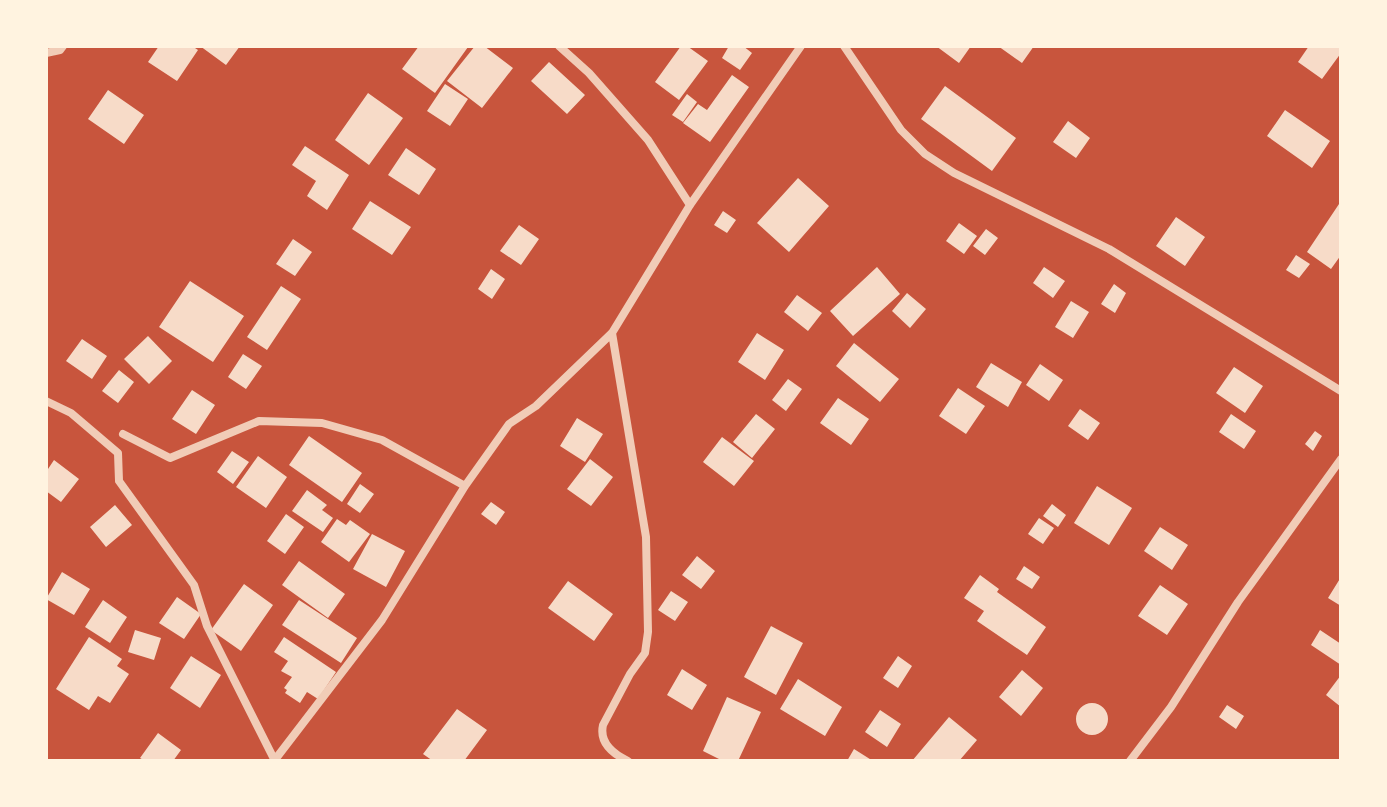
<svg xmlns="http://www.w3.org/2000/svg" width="1387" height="807" font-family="'Exo 2',sans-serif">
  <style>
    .building { fill: #f7dbc8 }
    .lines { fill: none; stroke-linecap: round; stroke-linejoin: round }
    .minor { stroke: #f1ccb7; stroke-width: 8 }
  </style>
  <rect width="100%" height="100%" fill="#c8553d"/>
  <!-- building -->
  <path class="building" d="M159 46H192L198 50 177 81 148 62Z
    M200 46H240L226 65Z
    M419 46H467L468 47 435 93 402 69Z
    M475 46H484L513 68 482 108 447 81Z
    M681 46H687L708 61 679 100 655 82Z
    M729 46H743L752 53 740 70 722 58Z
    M936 46H971L959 63Z
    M998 46H1034L1022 63Z
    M1309 46H1341V53L1322 79 1298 62Z
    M549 62 585 95 567 114 531 81Z
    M732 75 749 87 710 142 683 123 698 104 707 110Z
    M445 84 468 99 450 126 427 111Z
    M945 86 1016 138 992 171 921 119Z
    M108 90 144 115 124 144 88 119Z
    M368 93 403 118 369 165 335 140Z
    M687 94 697 102 683 122 672 115Z
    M1285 110 1330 141 1312 168 1267 136Z
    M1068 121 1090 138 1076 158 1053 142Z
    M305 146 349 175 327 210 307 196 316 181 292 165Z
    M406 148 436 169 419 195 388 175Z
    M798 178 829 206 789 252 757 223Z
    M370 201 411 227 392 255 352 229Z
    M1341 201V255L1331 269 1307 252Z
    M723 211 736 220 727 233 714 225Z
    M1176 217 1205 237 1185 266 1156 246Z
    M959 223 977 236 964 254 946 241Z
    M519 225 539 239 521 265 500 251Z
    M986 229 998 238 985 255 973 246Z
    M293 239 312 252 295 276 276 264Z
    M1296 255 1310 264 1299 278 1286 270Z
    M877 267 900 294 853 336 830 311Z
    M1044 267 1065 281 1053 298 1033 283Z
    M491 269 505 279 492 299 478 289Z
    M190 281 244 316 213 362 159 327Z
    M1114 284 1126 293 1115 313 1101 304Z
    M281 286 301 299 267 350 247 337Z
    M907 293 926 309 910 328 892 311Z
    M797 295 822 313 808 331 784 312Z
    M1071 301 1089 312 1073 338 1055 327Z
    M757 333 784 350 765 380 738 362Z
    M148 336 172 361 149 384 124 359Z
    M82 339 107 356 92 379 66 361Z
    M854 343 899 379 880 402 836 366Z
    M243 354 262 366 246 389 228 377Z
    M991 363 1022 382 1008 407 976 387Z
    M1040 364 1063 380 1049 401 1026 385Z
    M1234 367 1263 386 1245 413 1216 393Z
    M119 370 134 382 118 403 102 391Z
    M788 379 802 389 786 411 772 400Z
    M958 388 985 406 966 434 939 416Z
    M192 390 215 405 196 434 172 419Z
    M838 398 869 419 851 445 820 423Z
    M1080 409 1100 423 1088 440 1068 426Z
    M756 414 775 429 752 458 733 442Z
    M1231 414 1256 431 1244 449 1219 432Z
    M577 418 603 434 585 462 560 446Z
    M1315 431 1322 436 1313 451 1305 444Z
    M309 436 362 473 342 502 289 465Z
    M722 437 754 461 734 486 703 462Z
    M232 451 249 462 233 484 217 472Z
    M258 456 287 477 266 508 236 487Z
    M590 459 613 477 591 506 567 489Z
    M54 460 79 479 61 502 46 491V472Z
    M360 484 374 494 360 513 347 504Z
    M1097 486 1132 508 1109 545 1074 523Z
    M307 490 327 505 322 510 333 518 323 532 292 511Z
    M491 502 505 512 496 525 481 514Z
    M1052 504 1066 515 1058 527 1043 516Z
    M115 505 132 525 106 547 90 527Z
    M286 514 304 527 285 554 267 541Z
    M1039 518 1054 528 1043 544 1028 534Z
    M337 519 346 525 350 520 370 534 349 562 321 542Z
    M1160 527 1188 545 1172 570 1144 551Z
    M372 534 405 551 386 587 353 569Z
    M697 556 715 571 701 589 682 575Z
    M299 561 345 594 328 618 282 585Z
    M1024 566 1040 577 1032 589 1016 579Z
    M62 572 90 589 74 615 46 599Z
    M980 575 999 589 997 592 1046 627 1027 655 977 621 984 611 964 598Z
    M1341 577V606L1328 598Z
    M568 581 613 614 594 641 548 608Z
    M244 584 273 605 241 651 211 630Z
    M1160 585 1188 604 1167 635 1138 616Z
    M671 591 688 602 675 621 658 610Z
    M177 597 201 614 184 639 159 623Z
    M103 600 127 617 110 643 85 627Z
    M299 600 357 638 341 663 282 625Z
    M771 626 803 643 776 695 744 677Z
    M135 630 161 638 154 660 128 652Z
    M1320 630 1341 644V665L1311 645Z
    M89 637 122 659 117 666 129 674 110 703 98 696 89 710 56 689Z
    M284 637 336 672 318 699 307 692 300 703 285 693 287 690 284 688 292 677 281 671 288 661 274 652Z
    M191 656 221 675 200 708 170 688Z
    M898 656 912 666 898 688 883 678Z
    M682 669 707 685 692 710 667 695Z
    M1022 670 1043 688 1021 716 999 697Z
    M1341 675V707L1326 695Z
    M798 679 842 707 825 736 780 709Z
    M727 697 761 712 738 761H723L703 751Z
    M1076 719a16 16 0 1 1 32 0a16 16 0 1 1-32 0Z
    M1227 705 1244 716 1236 729 1219 717Z
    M457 709 487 730 464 761H433L423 754Z
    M880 710 901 724 887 747 865 732Z
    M949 717 977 740 959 761H912Z
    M158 733 181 750 173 761H145L140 758Z
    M854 749 873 761H847Z"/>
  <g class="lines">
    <!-- minor -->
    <path class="minor" d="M559 46 589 73 648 140 690 205
      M844 46 901 130 925 154 954 173 1109 249 1341 391
      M46 53 60 50 63 46
      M612 333 646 537 648 632 645 653 630 674 603 725C599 743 613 754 628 761
      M46 401 71 413 118 453 119 481 194 585 207 626 275 761
      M123 434 170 458 259 421 322 423 382 440 465 486
      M274 761 382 620 465 486 509 424 536 406 612 333 690 205 801 46
      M1130 761 1171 707 1238 602 1341 459"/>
  </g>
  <!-- border -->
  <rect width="1387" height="807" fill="none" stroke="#fff3e0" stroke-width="96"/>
</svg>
